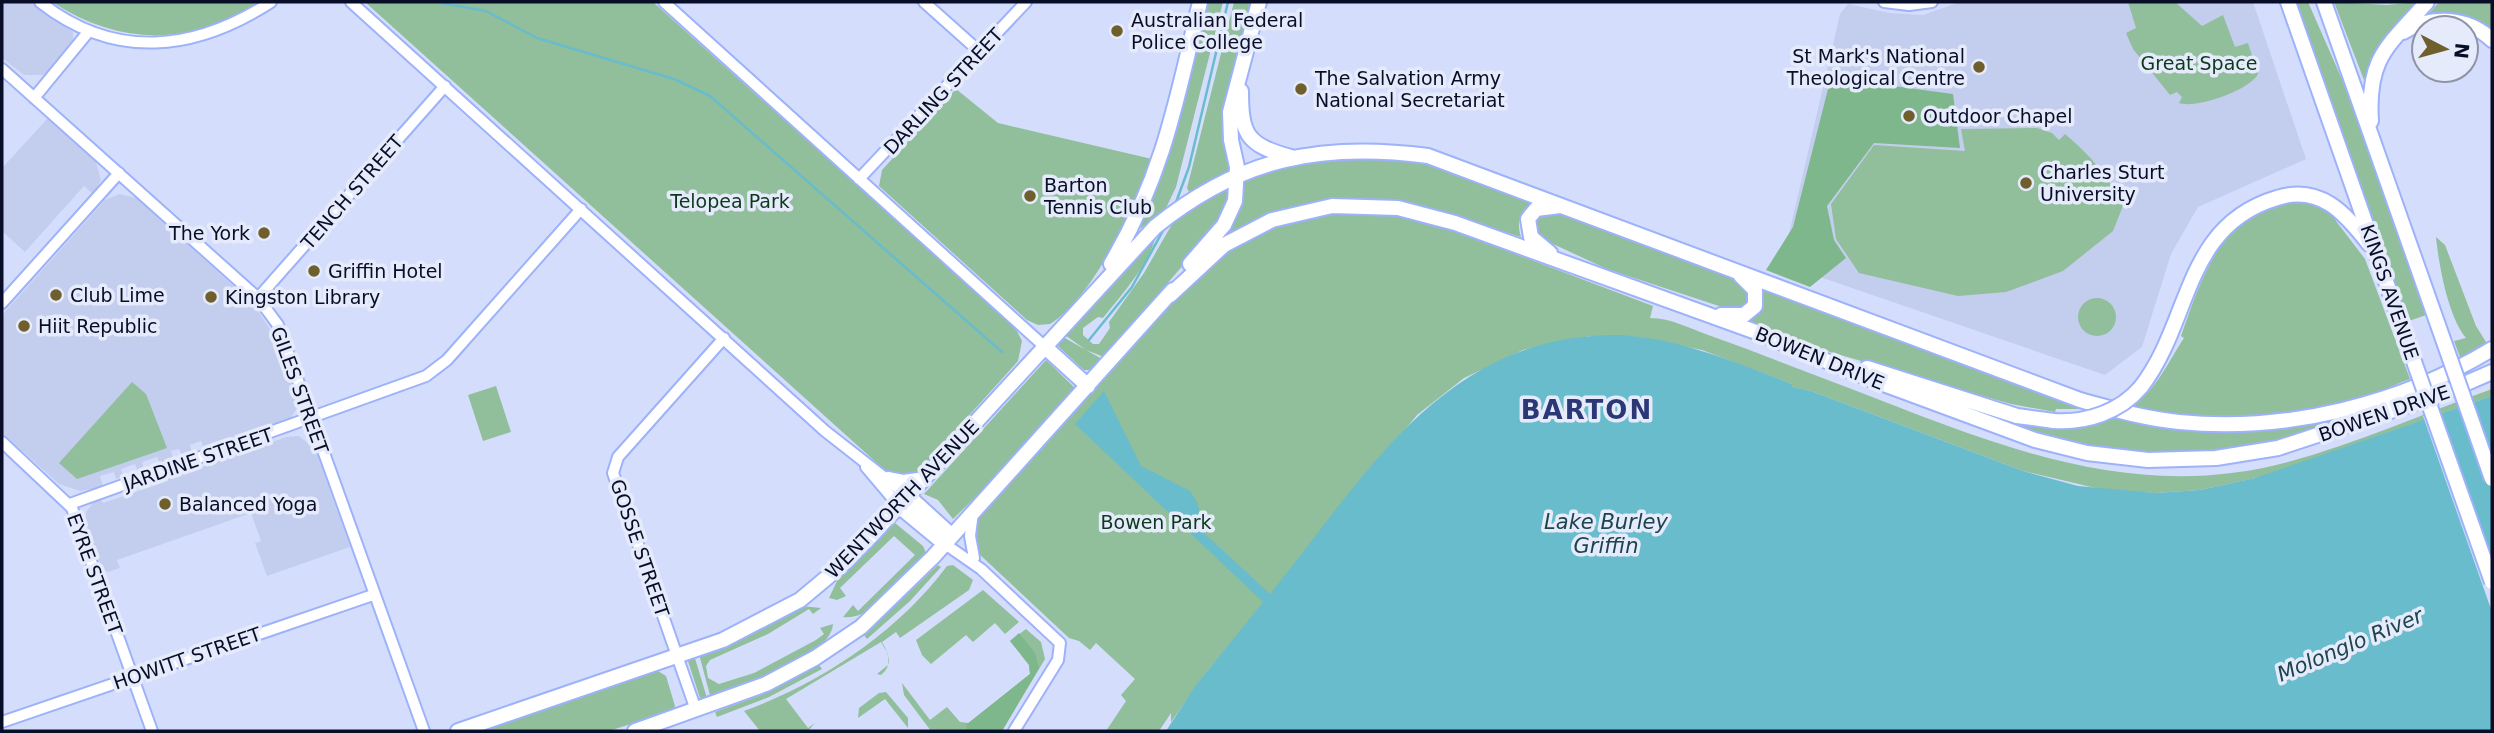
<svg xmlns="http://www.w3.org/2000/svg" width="2494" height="733" font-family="'DejaVu Sans',sans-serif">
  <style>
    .built { fill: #c3cdee }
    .green { fill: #91be9b }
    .forest { fill: #7fb78d }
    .water { fill: #69bccc }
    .pier { fill: #d4defc }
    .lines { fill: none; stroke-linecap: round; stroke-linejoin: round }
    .stream { stroke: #69bccc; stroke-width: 2.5 }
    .minor-casing { stroke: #9db2fa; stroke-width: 14 }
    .major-casing { stroke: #9db2fa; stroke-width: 18 }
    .minor { stroke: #fff; stroke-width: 10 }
    .major { stroke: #fff; stroke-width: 14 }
    .major-bridge-casing { stroke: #9db2fa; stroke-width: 18; stroke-linecap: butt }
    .major-bridge { stroke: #fff; stroke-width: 14 }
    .poi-dot { fill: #6f5f2c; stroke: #e6ebfb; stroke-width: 2.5 }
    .labels { text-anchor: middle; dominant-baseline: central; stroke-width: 7; stroke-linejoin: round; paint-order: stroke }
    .poi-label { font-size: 19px; fill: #090e28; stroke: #e6ebfb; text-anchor: start }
    .park-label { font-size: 19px; fill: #0c381c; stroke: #e6ebfb }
    .street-label { font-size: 19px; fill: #090e28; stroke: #e6ebfb }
    .water-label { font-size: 21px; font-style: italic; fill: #1d444c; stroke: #e6ebfb }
    .district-label { font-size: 26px; font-weight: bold; letter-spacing: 2px; fill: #2c3876; stroke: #e6ebfb }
  </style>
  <rect width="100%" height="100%" fill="#d4defc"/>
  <!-- built -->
  <path class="built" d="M2 2H30L73 32V44L44 75H24L2 58Z
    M1960 2H2253L2306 159 2198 207 2171 254 2142 347 2105 375 1782 264 1840 14 1848 4 1890 13 1923 15Z
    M48 118 96 162 101 180 93 194 84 186 25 252 2 231V168Z
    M119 194 137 198 255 306 276 339 296 397 297 408 290 419 205 451 201 441 190 445 192 453 182 456 179 449 171 451 174 462 161 467 157 457 142 462 144 469 138 471 135 464 121 469 123 476 116 479 114 472 100 476 103 487 80 491 59 484 2 433V315L105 200Z
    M299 436 315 449 350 547 267 576 255 543 261 541 251 513 117 560 120 568 108 572 102 569 85 521 86 512 93 503 100 499 103 503 168 481 169 475 175 473 180 475 286 437Z"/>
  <!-- green -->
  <path class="green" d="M52 2H261C191 46 122 47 52 2Z
    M365 2H653L1015 327 1022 341 1018 361 919 471 905 477 888 473Z
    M1204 2H1223L1176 187 1166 208 1140 229 1166 159Z
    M1234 2H1252L1230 92 1233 169 1189 192 1187 188Z
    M2128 2H2175L2202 26 2223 15 2235 47 2248 43 2258 74C2250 90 2196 109 2179 103L2182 97 2177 92 2170 95 2133 49 2126 33 2136 28Z
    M2296 2H2308L2355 109 2429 314 2406 322Z
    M2334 2 2387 5 2417 2 2376 49 2364 80Z
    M2439 2H2491L2492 31C2471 19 2453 10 2428 15Z
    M956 89 998 123 1152 159C1135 206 1093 298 1050 324L1038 325 1027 320 879 186 882 170Z
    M2037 128 2052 133 2059 140 2065 134C2090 155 2109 177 2123 206L2113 231 2063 271 2006 292 1958 296 1859 273 1836 239 1831 204 1874 145 1965 151 1961 129Z
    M1310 157 1421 160 1536 202C1520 207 1516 222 1521 237 1461 219 1396 192 1332 201 1300 205 1252 229 1220 240L1239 181Z
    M1229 182V203L1215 228 1104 357 1086 350 1065 335 1156 235C1150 264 1121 295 1103 318L1098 317 1083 328V335L1093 344H1099L1110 328 1109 322 1144 273 1175 219Z
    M2307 202 2333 212 2336 221 2365 259 2410 379C2393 384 2378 396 2361 401 2286 426 2207 420 2130 409 2156 390 2167 364 2184 338L2181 336C2203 273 2226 200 2307 202Z
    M1347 211 1395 213 1433 223 1653 306 1650 318C1671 318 1691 329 1711 336 1759 353 1806 372 1854 390 1997 445 2132 504 2288 462 2357 443 2425 413 2492 389V396L2260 477 2200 490 2155 493 2104 490 2023 471 1811 391 1791 387 1792 384 1702 350 1638 337 1590 336 1523 350 1464 378 1417 415 1205 674 1171 722V713L1159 731H1106L1126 701 1121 695 1135 679 1096 643 1090 650 1079 641 1069 638 977 552 973 545 976 522 1196 277C1247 234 1279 219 1347 211Z
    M1551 211 1681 255 1747 286 1752 301 1737 312 1607 269 1538 237 1533 218Z
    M2436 237 2445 245 2476 326 2486 342 2477 351 2460 357 2454 341 2466 338C2448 316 2439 266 2436 237Z
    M1761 286 2087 409H2056L2055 412 2011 404 1941 384 1830 352 1746 322 1761 308Z
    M2078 317a19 19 0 1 1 38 0a19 19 0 1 1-38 0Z
    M1063 337 1102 359 1091 370H1084L1058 346Z
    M1046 360 1076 389 1000 473 953 519 938 500 924 494Z
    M1889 381 2021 419 2093 424 2115 417 2204 431 2294 427 2342 418 2386 405 2388 410 2314 435 2182 458 2076 448Z
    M132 382 146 394 167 448 77 479 59 463Z
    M496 386 511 432 483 441 468 395Z
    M895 523 923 546 927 555C908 574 871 622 843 617L853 605 858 611 915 555 894 536 840 588 846 596 837 600 829 598 837 581Z
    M938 565 941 567 910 601 867 639 864 635Z
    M953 565 973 580 969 590 900 638 896 632 882 642C889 654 893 665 881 675L877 674 888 665V654L881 642 786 699 808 728 815 723 808 731H760L744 711C821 683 898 632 947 566Z
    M983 590 1019 622 1005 634 995 623 973 642 966 635 931 664 922 655 916 640Z
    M802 606 821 608 813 614 809 609 768 634 710 660 706 666 708 678 719 684 754 673 816 640 824 634 820 628 833 624C831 658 739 687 711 699L699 654 744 637Z
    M1026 629 1041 642 1045 659 1002 731H931L904 695 902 683 930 720 947 707 960 722 969 723 1030 674 1029 665 1010 641Z
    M694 655 707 698 701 701 687 658Z
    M819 665 822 669 769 697 717 717 715 712 761 695Z
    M655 669 666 676 675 706 674 710 609 731H479Z
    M886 692 908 718V728L885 699 858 718 859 708 879 693Z"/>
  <!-- forest -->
  <path class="forest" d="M1848 80 1953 94 1960 148 1874 143 1827 206 1834 240 1846 258 1810 287 1766 270 1793 227 1828 89Z
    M1019 633 1035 653 1039 668 1002 731H966L967 724 1030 674 1029 665 1010 641Z"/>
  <!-- water -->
  <path class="water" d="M1620 335C1681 339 1735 362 1792 384V387L1811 391 2023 471 2078 486 2155 493 2200 490 2255 478 2492 396V731H1166L1196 685 1263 602 1075 424 1104 391 1141 466 1190 491 1197 502 1205 534 1270 594C1368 473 1445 333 1620 335Z"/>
  <!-- pier -->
  <path class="pier" d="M2439 411 2492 562V612L2423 416Z"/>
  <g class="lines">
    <!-- stream -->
    <path class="stream" d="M435 2 486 11 537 38 674 79 710 96 1002 352
      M1175 205 1189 167 1228 2
      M1089 340 1132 287 1165 227"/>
    <defs>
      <path id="minor" d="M40 2C115 61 195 51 271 2
        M351 2 825 431 908 496
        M664 2 1044 346
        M924 2 980 52
        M1884 2 1909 5 1932 2
        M2 69 258 298 278 325 424 731
        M34 98 89 31
        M859 179 1026 2
        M258 298 445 86
        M2 303 119 173
        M2 442 72 508 152 731
        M866 467 899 506
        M888 477 903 480 925 477
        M70 504 426 376 447 360 581 209
        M973 512 970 536 974 558
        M945 544 981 569 1060 643 1058 660 1014 731
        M696 710 613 473 618 457 724 338
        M2 722 373 595"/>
      <path id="major" d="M2288 2 2417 370
        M2324 2 2450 359
        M2403 32C2431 15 2468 17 2492 40
        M1241 91C1241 135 1247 145 1291 157
        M2371 121C2367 58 2387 47 2427 2
        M1550 253 1531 237 1528 219 1536 209 1560 206
        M1111 264C1163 176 1177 99 1200 2
        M1190 264 1224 225 1235 201 1237 167 1231 140 1230 112 1259 2
        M1170 295 1224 245 1272 220 1332 206 1398 208 1455 223 1756 332 1870 379 2035 440 2087 453 2148 460 2216 458 2278 448 2439 395 2492 372
        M1721 315H1744L1755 306V290L1741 276
        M1044 346 1088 386
        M1867 368 2017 416 2054 421
        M2141 387C2192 321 2183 226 2277 198 2320 184 2345 213 2369 244
        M908 496 952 536
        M899 506 945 544
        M458 731 723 640 800 600 842 565 872 535 1155 227C1240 158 1321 142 1428 156L2080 400C2113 409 2145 419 2179 422 2286 433 2401 404 2492 349
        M635 731 766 684 815 658 861 627 933 557 1173 290"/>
    </defs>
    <!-- minor casing -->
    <use href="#minor" class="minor-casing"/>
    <!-- major casing -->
    <use href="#major" class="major-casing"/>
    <!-- minor -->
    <use href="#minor" class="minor"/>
    <!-- major -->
    <use href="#major" class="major"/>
    <defs>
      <path id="major-bridge" d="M2450 359 2492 479
        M2417 370 2492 582
        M2054 421C2086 423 2120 412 2141 387"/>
    </defs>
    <!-- major-bridge casing -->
    <use href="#major-bridge" class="major-bridge-casing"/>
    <!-- major-bridge -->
    <use href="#major-bridge" class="major-bridge"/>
  </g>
  <!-- markers -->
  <g class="poi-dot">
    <circle cx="1117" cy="31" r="7"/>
    <circle cx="1979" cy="67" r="7"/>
    <circle cx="1301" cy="89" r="7"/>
    <circle cx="1909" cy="116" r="7"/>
    <circle cx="2026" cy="183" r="7"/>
    <circle cx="1030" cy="196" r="7"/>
    <circle cx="264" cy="233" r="7"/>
    <circle cx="314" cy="271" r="7"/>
    <circle cx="56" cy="295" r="7"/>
    <circle cx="211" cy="297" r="7"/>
    <circle cx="24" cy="326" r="7"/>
    <circle cx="165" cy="504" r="7"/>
  </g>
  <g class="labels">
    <!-- poi labels -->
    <g class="poi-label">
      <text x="1131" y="20">Australian Federal<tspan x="1131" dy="22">Police College</tspan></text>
      <text x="1965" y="56" text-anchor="end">St Mark's National<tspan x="1965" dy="22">Theological Centre</tspan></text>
      <text x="1315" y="78">The Salvation Army<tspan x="1315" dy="22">National Secretariat</tspan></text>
      <text x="1923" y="116">Outdoor Chapel</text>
      <text x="2040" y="172">Charles Sturt<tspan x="2040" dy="22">University</tspan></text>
      <text x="1044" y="185">Barton<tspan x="1044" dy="22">Tennis Club</tspan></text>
      <text x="250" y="233" text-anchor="end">The York</text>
      <text x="328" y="271">Griffin Hotel</text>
      <text x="70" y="295">Club Lime</text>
      <text x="225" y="297">Kingston Library</text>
      <text x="38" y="326">Hiit Republic</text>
      <text x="179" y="504">Balanced Yoga</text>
    </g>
    <!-- park labels -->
    <g class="park-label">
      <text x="2199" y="63">Great Space</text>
      <text x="730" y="201">Telopea Park</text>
      <text x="1156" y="522">Bowen Park</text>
    </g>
    <!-- street labels -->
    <g class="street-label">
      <text transform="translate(943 91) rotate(-47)">DARLING STREET</text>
      <text transform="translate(352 192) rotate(-49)">TENCH STREET</text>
      <text transform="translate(2390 292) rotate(71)">KINGS AVENUE</text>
      <text transform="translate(1820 358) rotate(22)">BOWEN DRIVE</text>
      <text transform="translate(300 390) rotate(70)">GILES STREET</text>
      <text transform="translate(2384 413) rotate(-19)">BOWEN DRIVE</text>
      <text transform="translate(198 459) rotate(-19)">JARDINE STREET</text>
      <text transform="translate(902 499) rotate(-46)">WENTWORTH AVENUE</text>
      <text transform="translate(640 548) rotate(71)">GOSSE STREET</text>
      <text transform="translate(95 574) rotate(70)">EYRE STREET</text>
      <text transform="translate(187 658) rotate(-19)">HOWITT STREET</text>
    </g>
    <!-- water labels -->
    <g class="water-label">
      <text x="1606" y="522">Lake Burley<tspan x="1606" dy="24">Griffin</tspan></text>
      <text transform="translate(2350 645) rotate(-23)">Molonglo River</text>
    </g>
    <!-- district labels -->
    <g class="district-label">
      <text x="1587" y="410">BARTON</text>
    </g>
  </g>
  <!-- border -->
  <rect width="2494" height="733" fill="none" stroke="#090e28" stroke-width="7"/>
  <!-- north arrow -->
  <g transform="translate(2445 49) rotate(96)"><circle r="33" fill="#e6ebfb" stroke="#8e93a7" stroke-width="2"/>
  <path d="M0-5L12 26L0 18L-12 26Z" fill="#6f5f2c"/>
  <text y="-10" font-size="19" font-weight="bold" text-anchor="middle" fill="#090e28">N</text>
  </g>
</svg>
